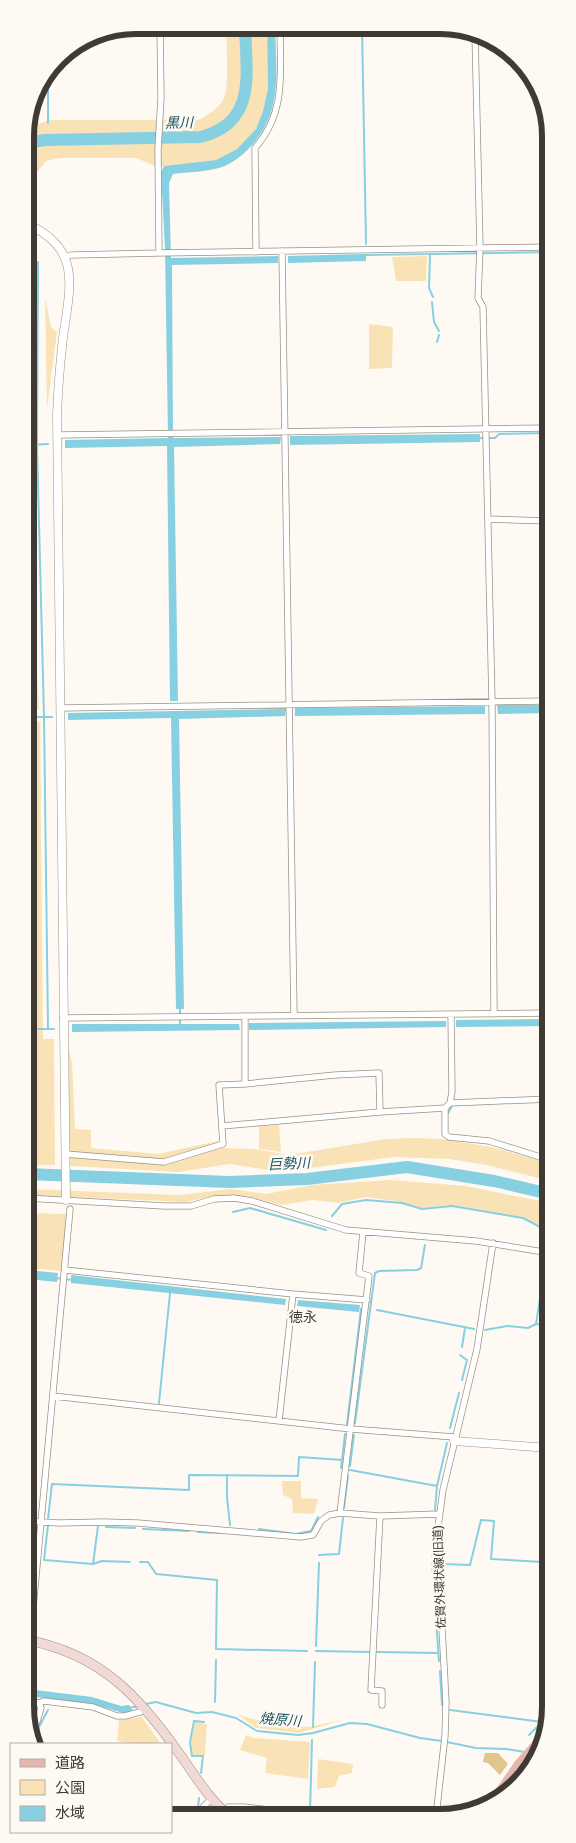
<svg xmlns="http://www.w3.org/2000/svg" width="576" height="1843" font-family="Signika,'Noto Sans JP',sans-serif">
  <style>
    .green { fill: #f9e3b6 }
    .forest { fill: #dfc58e }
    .water { fill: #86d0e1 }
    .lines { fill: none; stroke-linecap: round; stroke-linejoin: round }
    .stream { stroke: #86d0e1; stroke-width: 2 }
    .river { stroke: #86d0e1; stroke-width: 12 }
    .minor-casing { stroke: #9a9282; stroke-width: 7 }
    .tertiary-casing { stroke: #9a9282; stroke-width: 9 }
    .secondary-casing { stroke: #9a9282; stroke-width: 10 }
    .primary-casing { stroke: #d9d8d6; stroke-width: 10 }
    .minor { stroke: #fff; stroke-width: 5.5 }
    .tertiary { stroke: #fff; stroke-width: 8 }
    .secondary { stroke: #f1dad5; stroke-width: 9 }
    .primary { stroke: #e3b5ab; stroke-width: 9 }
    .labels { text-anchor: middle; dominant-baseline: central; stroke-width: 5; stroke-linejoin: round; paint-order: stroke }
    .street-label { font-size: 12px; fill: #3f3b34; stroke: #fefaf3 }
    .water-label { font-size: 14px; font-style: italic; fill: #145360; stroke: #fefaf3 }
    .neighbourhood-label { font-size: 14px; fill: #3f3b34; stroke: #fefaf3 }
    .rim { fill: none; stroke: #3f3b34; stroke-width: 6 }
  </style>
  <rect width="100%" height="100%" fill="#fefaf3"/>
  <!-- green -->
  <path class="green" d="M226 26H242C243 58 251 101 223 124 217 129 208 131 201 134L42 135 25 143V128L50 120H199C207 115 218 109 223 100 230 88 226 42 226 26Z
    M249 26H267L268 89 263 111 256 129 237 149 216 160 164 166H155L136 158H60L46 161 33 177 31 219 25 217V156L30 149 48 143 203 141C209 139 216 138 221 135 261 115 250 62 249 26Z
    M427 256 426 281H396L392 257Z
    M45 298 51 327 57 332 47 408Z
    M369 324 393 327 392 368 369 369Z
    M26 459 39 709 26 708Z
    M26 722H40L43 1039H54L55 1165H26Z
    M68 1048 72 1062 75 1129 91 1130V1148L158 1154 218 1141 223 1148 255 1149 288 1155 386 1139 415 1138 441 1139 492 1147 550 1163V1181L486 1165 449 1159 394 1157 280 1172 230 1164 178 1172 70 1166Z
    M279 1125 281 1152 259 1149V1126Z
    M391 1180 466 1186 550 1203V1228H547L523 1217 452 1205 422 1208 402 1202 366 1197 338 1203 313 1200 281 1205 246 1196H214L186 1202 26 1195V1189L179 1195 231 1189 266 1194 311 1185Z
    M30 1213 66 1214 62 1271 27 1268Z
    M282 1481H301V1498L318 1499 314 1514 293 1513 292 1499 283 1495Z
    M238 1715 272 1724 309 1727 346 1719 299 1733 256 1728Z
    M142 1717 161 1744H135L117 1741 119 1720Z
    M195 1722 207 1724 205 1755H193L191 1740Z
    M246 1735 254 1738 310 1742 308 1779 265 1773 267 1758 240 1750Z
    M318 1759 353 1764 352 1773 339 1776 335 1787 317 1789Z"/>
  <!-- forest -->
  <path class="forest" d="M485 1753H498L508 1764 500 1775 488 1763 483 1762Z"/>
  <!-- water -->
  <path class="water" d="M267 26H275C276 69 283 109 253 144 244 154 233 164 219 168 205 172 188 172 173 174L169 183 171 258 278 256V263L172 265 173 438 281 437 280 444 174 447 178 701H170L167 446 65 448V440L168 438 165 249 161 173 164 166 216 160 237 149 256 129 263 111 268 89Z
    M363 254H368V256H366V261L288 263V256Z
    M480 434V442L290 445V436Z
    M497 705H550V713L498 714Z
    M485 706V714L295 716V708Z
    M286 709 285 716 179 719 184 1009H176L171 718 68 720V713Z
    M550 1019V1026L456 1027V1020Z
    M446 1021V1027L249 1030V1023Z
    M72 1024H239L240 1030 72 1032Z
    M27 1270 58 1273 57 1282 27 1279Z
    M71 1275 286 1299 285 1305 71 1283Z
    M298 1300 360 1305 359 1312 297 1306Z
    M549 1615H551L550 1711 541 1709Z
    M27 1689 92 1697 121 1706 129 1705 133 1711 123 1713 93 1704 27 1696Z"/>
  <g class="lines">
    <!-- stream -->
    <path class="stream" d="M362 27 366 244
      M48 72V123
      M430 254 429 288 433 297
      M366 255 549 252
      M32 262H38L37 445 44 717 48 1029H54
      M432 302 434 322 439 331
      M437 342 439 335
      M478 438H495L499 434 549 433
      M26 445 48 444
      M33 717H52
      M180 1008V1025
      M38 1029H48
      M448 1113 453 1104
      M233 1212 250 1208 326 1230
      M332 1216 342 1204 366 1200 402 1203 422 1209 452 1206 523 1218 548 1231 550 1230
      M55 1278 73 1280
      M377 1310 474 1329
      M536 1324 550 1325
      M485 1330 507 1326 528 1328 536 1324 541 1292H550
      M462 1347 465 1328
      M460 1355 467 1360 462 1380
      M159 1403 170 1293
      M355 1423 375 1273 379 1271 417 1270 421 1268 425 1245
      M347 1424 361 1309
      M450 1428 459 1393
      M350 1466 354 1435
      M341 1468 345 1434
      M350 1470 437 1486
      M227 1475V1497L230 1525
      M344 1508 348 1476
      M435 1510 437 1486 447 1443
      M48 1519 52 1484 189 1490V1475L298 1476 299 1457 342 1460
      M48 1525 44 1560 93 1564 98 1526
      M106 1527 135 1528
      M143 1529 189 1531
      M259 1529 296 1534 311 1531 318 1517
      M198 1532 220 1533
      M434 1535 432 1564 439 1661
      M319 1555 339 1554 343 1518
      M140 1562H148L156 1574 217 1580 216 1649 307 1651
      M93 1564 102 1561 130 1562
      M442 1564 470 1565 481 1520 494 1521 491 1559 542 1562
      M316 1646 319 1563
      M316 1651 370 1652
      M377 1652 438 1653
      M440 1671 442 1705
      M215 1702 216 1660
      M146 1704 156 1702 196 1713 212 1712 236 1718 257 1731 298 1735 313 1733 350 1723 367 1724 420 1738 442 1741 476 1748 506 1749 525 1752
      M129 1708 139 1706
      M450 1710 542 1722 529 1735
      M546 1718 547 1709
      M313 1727 315 1662
      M34 1743 39 1727 48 1710
      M201 1773 203 1756H192L190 1742 194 1721 204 1722
      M310 1813 312 1740
      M197 1816 199 1798"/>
    <!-- river -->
    <path class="river" d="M25 147 32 142 45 140 200 137C258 123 246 72 245 26
      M26 1174 229 1182 307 1179 407 1167 494 1181 550 1194"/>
    <defs>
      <path id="minor" d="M160 25 161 98 158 149 159 253 549 247
        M475 34 480 248 478 298 483 307 492 702 494 1014
        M282 251 294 1015
        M256 252 255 148C287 112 280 71 280 26
        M65 257 72 255 159 253
        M57 435 549 428
        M489 519 549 521
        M60 708 550 701
        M63 1018 550 1013
        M245 1084 335 1075 379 1073 380 1112
        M450 1103 550 1099
        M445 1108V1134L449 1137 489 1141 550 1160
        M222 1126 380 1112 445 1108 450 1103 452 1092 451 1014
        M65 1154 164 1162 223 1144 219 1085 245 1084V1016
        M26 1198 164 1206H191L214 1199 234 1198 252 1201 346 1230 476 1241 550 1253
        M65 1270 293 1294 367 1300
        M53 1396 351 1429 454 1437
        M279 1421 293 1294
        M340 1513 369 1276 359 1273 363 1232
        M380 1516 371 1690 382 1691V1705
        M27 1521 59 1523 103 1522 138 1523 301 1537 313 1535 321 1521 329 1515 340 1513 380 1516 439 1514
        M30 1641 70 1209
        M27 1701 39 1703 41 1708 32 1738
        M39 1703 44 1701 93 1707 117 1716H125L147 1710
        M225 1812 228 1807H243L329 1816
        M201 1816 202 1808 211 1799
        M436 1816 445 1736 446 1702 437 1535 443 1490 477 1349 493 1243"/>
      <path id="tertiary" d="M25 223C83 248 70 286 63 338 60 364 58 389 57 415L66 1200
        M454 1441 550 1448"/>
      <path id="secondary" d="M27 1640C101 1654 140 1697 181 1756 196 1777 209 1799 229 1816"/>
      <path id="primary" d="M497 1796 519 1764 541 1739"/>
    </defs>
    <!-- minor casing -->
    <use href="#minor" class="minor-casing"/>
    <!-- tertiary casing -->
    <use href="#tertiary" class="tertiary-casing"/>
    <!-- secondary casing -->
    <use href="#secondary" class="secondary-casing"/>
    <!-- primary casing -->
    <use href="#primary" class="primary-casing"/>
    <!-- minor -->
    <use href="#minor" class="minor"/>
    <!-- tertiary -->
    <use href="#tertiary" class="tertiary"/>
    <!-- secondary -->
    <use href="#secondary" class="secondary"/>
    <!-- primary -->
    <use href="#primary" class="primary"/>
  </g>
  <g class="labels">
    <!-- street labels -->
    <g class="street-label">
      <text transform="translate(440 1577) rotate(-92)">佐賀外環状線(旧道)</text>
    </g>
    <!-- water labels -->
    <g class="water-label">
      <text transform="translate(179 123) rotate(-1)">黒川</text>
      <text transform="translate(289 1164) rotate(-3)">巨勢川</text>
      <text transform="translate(280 1720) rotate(5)">焼原川</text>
    </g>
    <!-- neighbourhood labels -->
    <g class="neighbourhood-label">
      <text x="303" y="1317">徳永</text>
    </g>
  </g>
  <!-- crop -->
  <path d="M0 0H576V1843H0ZM136 34H440A102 102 0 0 1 542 136V1707A102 102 0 0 1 440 1809H136A102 102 0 0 1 34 1707V136A102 102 0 0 1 136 34Z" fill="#fefaf3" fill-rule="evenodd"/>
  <path class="rim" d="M136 34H440A102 102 0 0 1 542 136V1707A102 102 0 0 1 440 1809H136A102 102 0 0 1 34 1707V136A102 102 0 0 1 136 34Z"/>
  <!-- legend -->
  <rect x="10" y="1743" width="162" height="90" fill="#fefaf3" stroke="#b2aea7"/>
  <rect x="20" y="1759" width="25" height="8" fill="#e3b5ab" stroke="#b2aea7"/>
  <text x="55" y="1768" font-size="15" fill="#3f3b34">道路</text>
  <rect x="20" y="1780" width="25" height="15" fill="#f9e3b6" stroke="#b2aea7"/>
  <text x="55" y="1793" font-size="15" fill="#3f3b34">公園</text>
  <rect x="20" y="1806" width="25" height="15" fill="#86d0e1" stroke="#b2aea7"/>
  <text x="55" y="1818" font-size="15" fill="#3f3b34">水域</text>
</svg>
